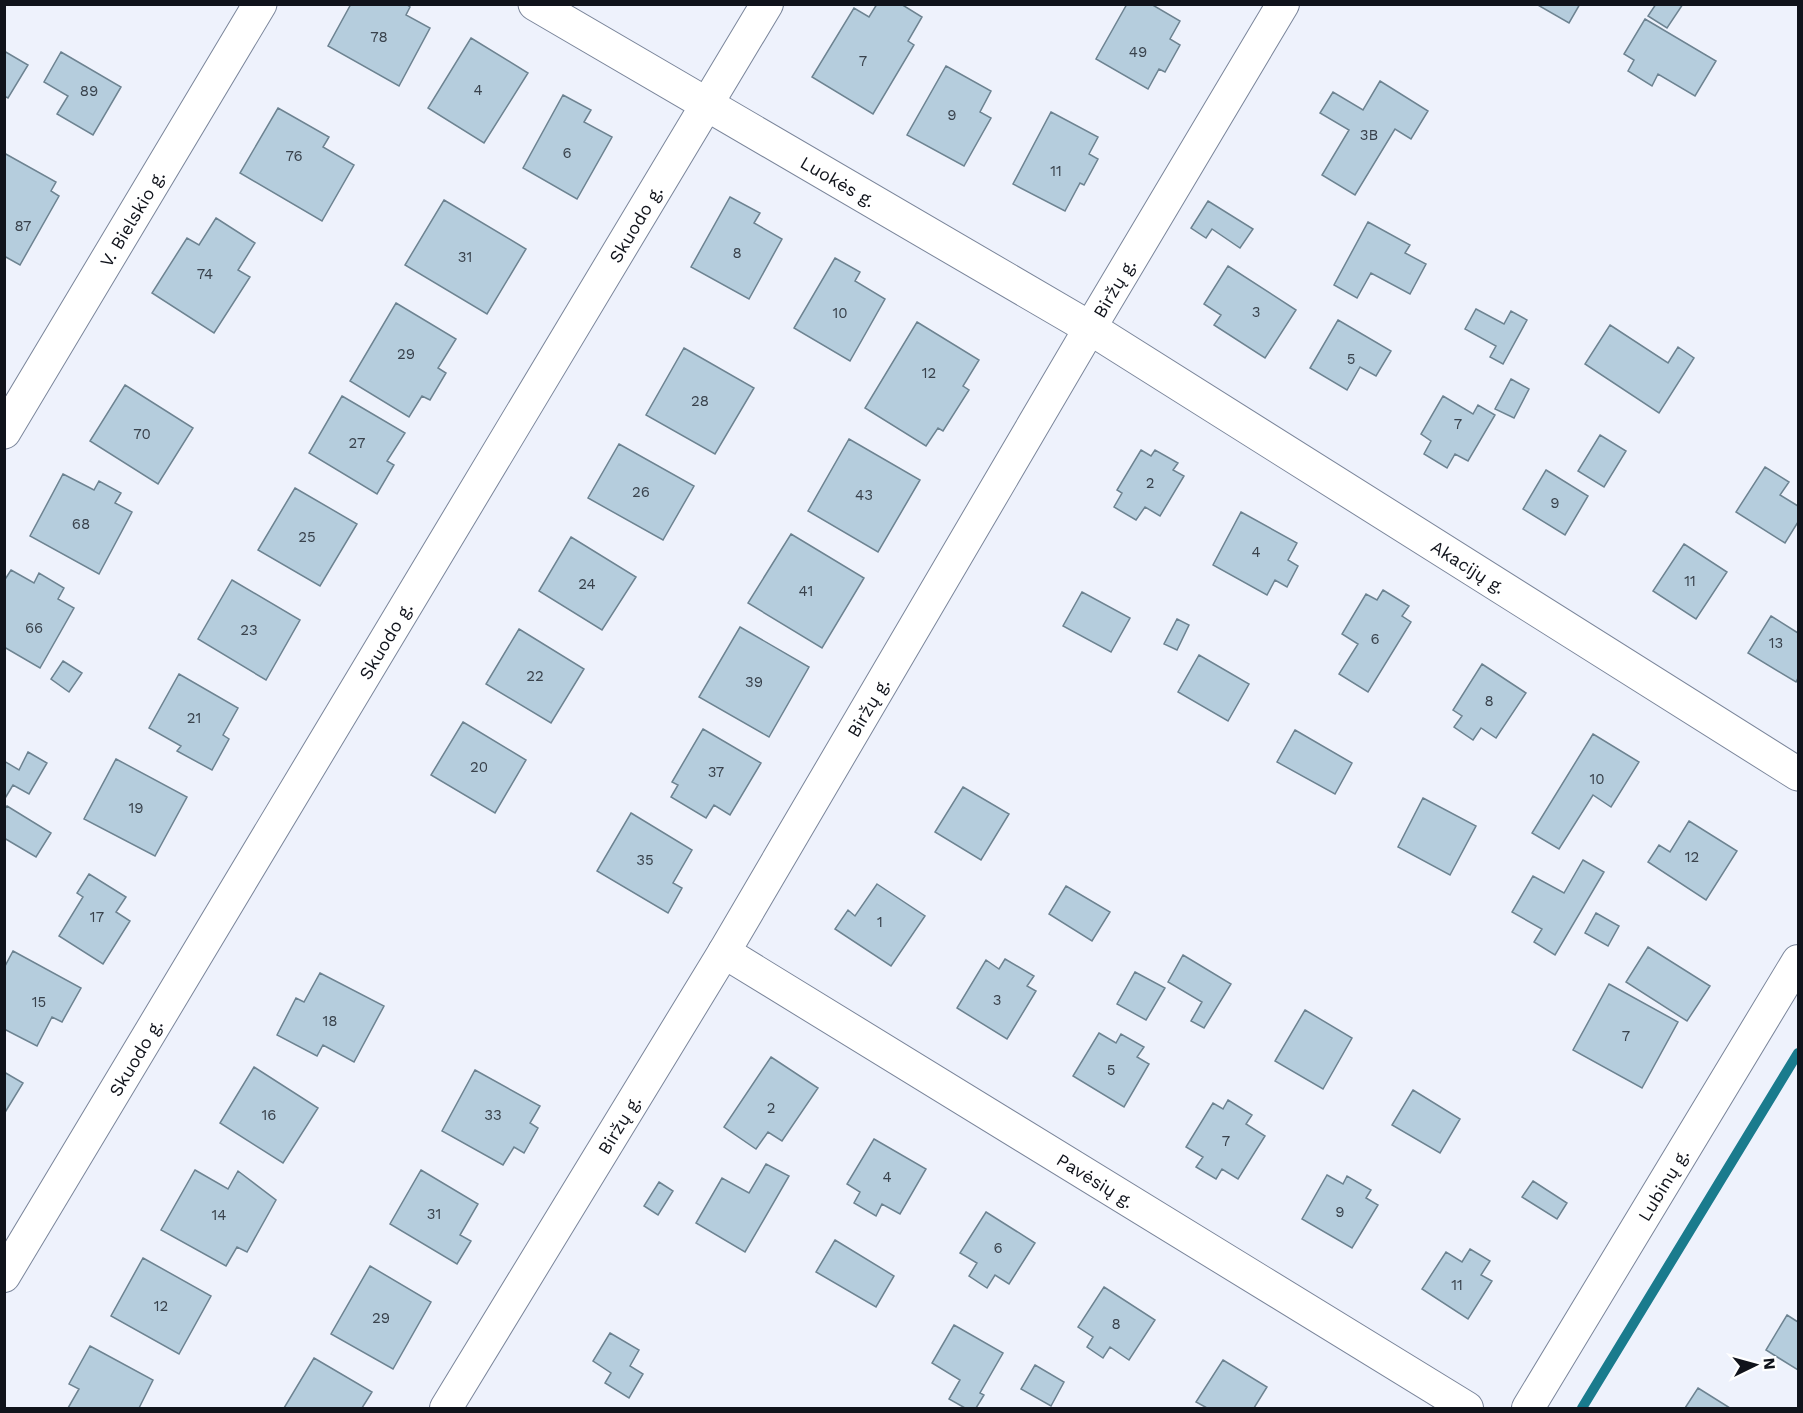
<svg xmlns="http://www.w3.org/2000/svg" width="1803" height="1413" font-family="'Work Sans',sans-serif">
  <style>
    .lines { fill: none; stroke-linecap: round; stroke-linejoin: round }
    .stream { stroke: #1a7b8d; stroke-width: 10 }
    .building { fill: #b5cddd; stroke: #6d8391; stroke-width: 1.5 }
    .street-casing { stroke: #7b869b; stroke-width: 34 }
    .secondary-casing { stroke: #7b869b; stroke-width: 35 }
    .street { stroke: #fff; stroke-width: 32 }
    .secondary { stroke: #fff; stroke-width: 33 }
    .labels { text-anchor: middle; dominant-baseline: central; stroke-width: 4.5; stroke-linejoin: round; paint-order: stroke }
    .number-label { font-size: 15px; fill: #39424c }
    .street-label { font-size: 18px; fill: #10131b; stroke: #fff }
  </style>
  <rect width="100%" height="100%" fill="#eef2fc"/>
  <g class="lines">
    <!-- stream -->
    <path class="stream" d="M1582 1408 1798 1053"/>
  </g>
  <!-- building -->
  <path class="building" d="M351 4H406L410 7 406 15 430 28 399 86 328 46Z
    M877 4H901L922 17 908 41 914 45 873 114 812 77 854 8 869 17Z
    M1127 4H1151L1180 21 1170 39 1180 45 1165 72 1159 69 1148 89 1096 59Z
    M1536 4H1580L1569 23Z
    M1656 4H1683L1667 28 1648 16Z
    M1645 19 1716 61 1695 96 1658 74 1652 86 1628 71 1634 60 1624 54Z
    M471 38 528 73 484 143 428 108Z
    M4 51 28 65 8 98 4 96Z
    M61 52 121 87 93 135 57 114 68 96 44 82Z
    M946 66 991 91 980 112 991 118 964 166 907 135Z
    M1380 81 1428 111 1411 139 1395 129 1355 195 1322 175 1349 130 1320 113 1333 92 1363 110Z
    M563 95 591 110 584 122 612 137 577 199 523 168Z
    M278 108 329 137 323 147 354 165 322 221 240 173Z
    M1051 112 1098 137 1089 154 1098 159 1084 185 1080 183 1065 211 1013 184Z
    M4 153 56 182 51 191 59 196 20 265 4 256Z
    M730 197 760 213 754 223 782 239 749 299 691 267Z
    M444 200 526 249 487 314 405 265Z
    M1208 201 1253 229 1240 248 1212 229 1206 238 1191 228Z
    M216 218 255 243 238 270 250 277 214 333 152 293 187 238 199 245Z
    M1368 222 1410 245 1405 253 1426 264 1410 294 1371 273 1357 298 1334 285Z
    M835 258 860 272 855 281 885 299 850 361 794 328Z
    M1228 266 1296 310 1265 358 1214 325 1221 315 1204 304Z
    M396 303 456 339 438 368 446 373 430 400 422 396 409 417 350 381Z
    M1476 309 1504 324 1511 311 1527 320 1503 364 1490 357 1496 346 1465 329Z
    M1338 320 1391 351 1376 376 1360 367 1347 390 1310 368Z
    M917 322 979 360 963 386 969 390 943 431 938 428 926 446 865 408Z
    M1610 325 1668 363 1678 347 1694 358 1659 413 1585 364Z
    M684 348 754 388 715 454 646 415Z
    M1511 379 1529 389 1514 418 1495 409Z
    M125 385 193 428 158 484 90 441Z
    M342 396 405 433 387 461 394 465 377 494 309 453Z
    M1443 396 1473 414 1478 405 1495 415 1468 461 1455 454 1447 468 1424 454 1431 441 1421 434Z
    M1600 435 1626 451 1604 487 1578 471Z
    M849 439 920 480 878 552 808 511Z
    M619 444 694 486 663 540 588 498Z
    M1141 450 1151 456 1155 450 1178 463 1173 470 1184 476 1160 516 1145 507 1136 520 1114 507 1122 493 1117 490Z
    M1765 467 1789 482 1780 495 1798 506V522L1785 543 1736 512Z
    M1546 470 1588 496 1565 535 1523 509Z
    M63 474 94 490 99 481 121 493 115 503 132 512 99 574 30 536Z
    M295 488 357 524 320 586 258 550Z
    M1241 512 1297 543 1288 560 1298 566 1287 587 1275 580 1267 595 1213 565Z
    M791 534 864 578 822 648 748 603Z
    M571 537 636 577 602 630 539 591Z
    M1684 544 1727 572 1696 619 1653 591Z
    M11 570 34 583 39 573 64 588 58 599 74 608 40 668 4 647V581Z
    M232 580 300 620 266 680 198 639Z
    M1383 590 1409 606 1402 616 1411 622 1368 692 1339 674 1358 644 1342 634 1366 594 1377 600Z
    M1082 592 1130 618 1111 652 1063 626Z
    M1771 616 1798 633V678L1796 682 1748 653Z
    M1177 619 1189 625 1177 650 1164 644Z
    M740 627 809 667 769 737 699 697Z
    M519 629 584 669 551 723 486 684Z
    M1199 655 1249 684 1228 721 1178 692Z
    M63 661 82 673 69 692 51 679Z
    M1482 664 1526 693 1496 738 1481 728 1473 740 1454 727 1462 716 1453 710Z
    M179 674 238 708 223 735 229 739 212 770 177 751 181 746 149 728Z
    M463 722 526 760 495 813 431 775Z
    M703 729 761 763 730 815 714 805 706 818 671 797 678 785 672 782Z
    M1295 730 1352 763 1335 794 1277 762Z
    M1593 734 1639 762 1611 807 1593 795 1559 849 1532 833Z
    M28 752 47 763 29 794 13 785 4 800V761L19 770Z
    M116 759 187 797 155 856 84 819Z
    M963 787 1009 814 981 860 935 832Z
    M1423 798 1476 826 1450 875 1398 847Z
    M7 806 51 833 36 857 4 838V810Z
    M631 813 692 850 673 883 682 888 668 913 597 871Z
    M1689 821 1737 851 1706 900 1648 862 1659 845 1670 852Z
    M1583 860 1604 872 1555 955 1534 942 1542 929 1512 912 1533 876 1564 893Z
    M89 874 126 897 116 912 130 921 103 964 59 936 83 897 77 893Z
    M877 884 925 916 891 966 835 929 848 910 855 916Z
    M1066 886 1110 912 1092 941 1049 914Z
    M1596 913 1619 926 1608 946 1585 933Z
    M1648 947 1710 986 1687 1021 1626 982Z
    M13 951 81 988 62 1022 52 1017 37 1046 4 1029V968Z
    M1183 955 1231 984 1204 1028 1191 1021 1202 1002 1168 982Z
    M1005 959 1034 976 1027 986 1036 991 1007 1039 957 1008 986 960 999 969Z
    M1135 972 1165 988 1146 1020 1117 1004Z
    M320 973 384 1006 354 1062 323 1045 317 1056 277 1035 296 998 304 1002Z
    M1609 984 1678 1022 1642 1088 1573 1050Z
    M1305 1010 1352 1038 1323 1089 1275 1061Z
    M1099 1033 1116 1043 1121 1034 1144 1047 1137 1057 1149 1064 1124 1107 1073 1076Z
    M771 1057 818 1088 782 1141 768 1132 756 1149 724 1127Z
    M254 1067 318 1108 283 1163 220 1123Z
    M475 1070 540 1106 530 1123 538 1128 524 1153 514 1147 503 1165 442 1131Z
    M4 1072 23 1083 4 1114Z
    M1413 1090 1460 1119 1440 1153 1392 1125Z
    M1228 1100 1252 1115 1246 1124 1265 1136 1238 1179 1222 1169 1216 1179 1196 1167 1203 1157 1186 1147 1213 1103 1223 1109Z
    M874 1139 926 1169 900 1214 882 1204 876 1216 854 1203 860 1192 847 1184Z
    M766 1164 789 1176 745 1252 696 1223 722 1178 749 1193Z
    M195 1170 228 1189 238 1171 276 1200 247 1252 237 1247 226 1266 161 1230Z
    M421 1170 478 1204 460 1235 471 1241 457 1264 390 1224Z
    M1327 1175 1343 1184 1347 1176 1371 1190 1366 1198 1378 1205 1352 1248 1302 1219Z
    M1533 1181 1567 1203 1557 1219 1522 1197Z
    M659 1182 673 1191 658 1215 644 1206Z
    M986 1212 1035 1243 1009 1284 995 1275 987 1288 969 1276 977 1263 960 1253Z
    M835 1240 894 1276 876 1307 816 1272Z
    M1470 1249 1490 1261 1481 1275 1492 1281 1468 1319 1422 1289 1446 1252 1462 1262Z
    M143 1258 211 1296 179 1354 111 1316Z
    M370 1266 431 1302 393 1369 331 1334Z
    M1104 1287 1155 1320 1129 1360 1110 1347 1103 1358 1087 1347 1093 1337 1078 1327Z
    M1787 1315 1798 1322V1370L1766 1350Z
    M954 1325 1003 1353 980 1393 984 1395 976 1408H965L949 1399 960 1380 932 1363Z
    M610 1333 639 1350 630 1366 643 1374 629 1398 605 1383 611 1373 593 1361Z
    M90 1346 153 1380 139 1408H68L79 1389 69 1384Z
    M314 1358 372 1392 362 1408H284Z
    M1223 1360 1267 1387 1254 1408H1207L1196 1402Z
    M1035 1365 1064 1382 1051 1406 1021 1389Z
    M1698 1388 1730 1408H1685Z"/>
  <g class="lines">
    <defs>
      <g id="street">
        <path id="s1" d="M724 952 1467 1408"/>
        <path id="s2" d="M4 1276 767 4"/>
        <path id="s3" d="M446 1408 724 952 1090 328 1283 4"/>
        <path id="s4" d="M1528 1408 1798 961"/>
      </g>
      <g id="secondary">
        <path id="s5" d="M535 4 1090 328 1798 774"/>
        <path id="s6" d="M4 432 260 4"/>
      </g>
    </defs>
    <!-- street casing -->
    <use href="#street" class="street-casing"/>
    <!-- secondary casing -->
    <use href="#secondary" class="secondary-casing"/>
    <!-- street -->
    <use href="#street" class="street"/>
    <!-- secondary -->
    <use href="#secondary" class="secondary"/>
  </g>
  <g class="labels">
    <!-- number labels -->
    <g class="number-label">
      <text x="379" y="37">78</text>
      <text x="1138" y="52">49</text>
      <text x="863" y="61">7</text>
      <text x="478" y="90">4</text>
      <text x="89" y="91">89</text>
      <text x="952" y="115">9</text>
      <text x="1369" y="135">3B</text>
      <text x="567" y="153">6</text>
      <text x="294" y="156">76</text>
      <text x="1056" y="171">11</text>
      <text x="23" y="226">87</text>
      <text x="737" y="253">8</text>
      <text x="465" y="257">31</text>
      <text x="205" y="274">74</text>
      <text x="1256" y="312">3</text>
      <text x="840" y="313">10</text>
      <text x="406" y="354">29</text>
      <text x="1351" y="359">5</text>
      <text x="929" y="373">12</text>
      <text x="700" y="401">28</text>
      <text x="1458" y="424">7</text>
      <text x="142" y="434">70</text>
      <text x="357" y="443">27</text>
      <text x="1150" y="483">2</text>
      <text x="641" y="492">26</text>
      <text x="864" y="495">43</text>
      <text x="1555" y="503">9</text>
      <text x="81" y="524">68</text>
      <text x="307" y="537">25</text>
      <text x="1256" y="552">4</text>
      <text x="1690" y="581">11</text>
      <text x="587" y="584">24</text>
      <text x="806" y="591">41</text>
      <text x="34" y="628">66</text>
      <text x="249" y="630">23</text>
      <text x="1375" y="639">6</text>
      <text x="1776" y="643">13</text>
      <text x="535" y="676">22</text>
      <text x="754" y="682">39</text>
      <text x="1489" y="701">8</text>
      <text x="194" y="718">21</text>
      <text x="479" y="767">20</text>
      <text x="716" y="772">37</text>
      <text x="1597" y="779">10</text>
      <text x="136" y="808">19</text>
      <text x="1692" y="857">12</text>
      <text x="645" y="860">35</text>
      <text x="97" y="917">17</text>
      <text x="880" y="922">1</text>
      <text x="997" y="1000">3</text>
      <text x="39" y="1002">15</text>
      <text x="330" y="1021">18</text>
      <text x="1626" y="1036">7</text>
      <text x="1111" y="1070">5</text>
      <text x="771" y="1108">2</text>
      <text x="269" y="1115">16</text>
      <text x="493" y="1115">33</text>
      <text x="1226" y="1141">7</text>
      <text x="887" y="1177">4</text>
      <text x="1340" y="1212">9</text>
      <text x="434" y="1214">31</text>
      <text x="219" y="1215">14</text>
      <text x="998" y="1248">6</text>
      <text x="1457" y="1285">11</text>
      <text x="161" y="1306">12</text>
      <text x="381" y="1318">29</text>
      <text x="1116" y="1324">8</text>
    </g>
    <!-- street labels -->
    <g class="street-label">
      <text stroke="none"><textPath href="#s5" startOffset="351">Luokės g.</textPath></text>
      <text stroke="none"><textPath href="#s6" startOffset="249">V. Bielskio g.</textPath></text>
      <text stroke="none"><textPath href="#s2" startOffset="1227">Skuodo g.</textPath></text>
      <text stroke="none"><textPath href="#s3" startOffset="1304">Biržų g.</textPath></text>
      <text stroke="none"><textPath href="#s5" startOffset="1090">Akacijų g.</textPath></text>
      <text stroke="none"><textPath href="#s2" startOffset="741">Skuodo g.</textPath></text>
      <text stroke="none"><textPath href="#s3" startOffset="818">Biržų g.</textPath></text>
      <text stroke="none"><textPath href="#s2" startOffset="255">Skuodo g.</textPath></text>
      <text stroke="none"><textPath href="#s3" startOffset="332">Biržų g.</textPath></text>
      <text stroke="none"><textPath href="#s1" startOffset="436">Pavėsių g.</textPath></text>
      <text stroke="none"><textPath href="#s4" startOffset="261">Lubinų g.</textPath></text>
    </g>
  </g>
  <!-- border -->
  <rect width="1803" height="1413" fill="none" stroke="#10131b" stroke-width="12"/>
  <!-- north arrow -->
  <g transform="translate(1755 1365) rotate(85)" stroke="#ffffff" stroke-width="4.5" paint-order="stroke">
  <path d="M0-4.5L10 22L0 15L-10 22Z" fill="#10131b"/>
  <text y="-9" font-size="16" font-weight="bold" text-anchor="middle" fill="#10131b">N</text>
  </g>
</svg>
